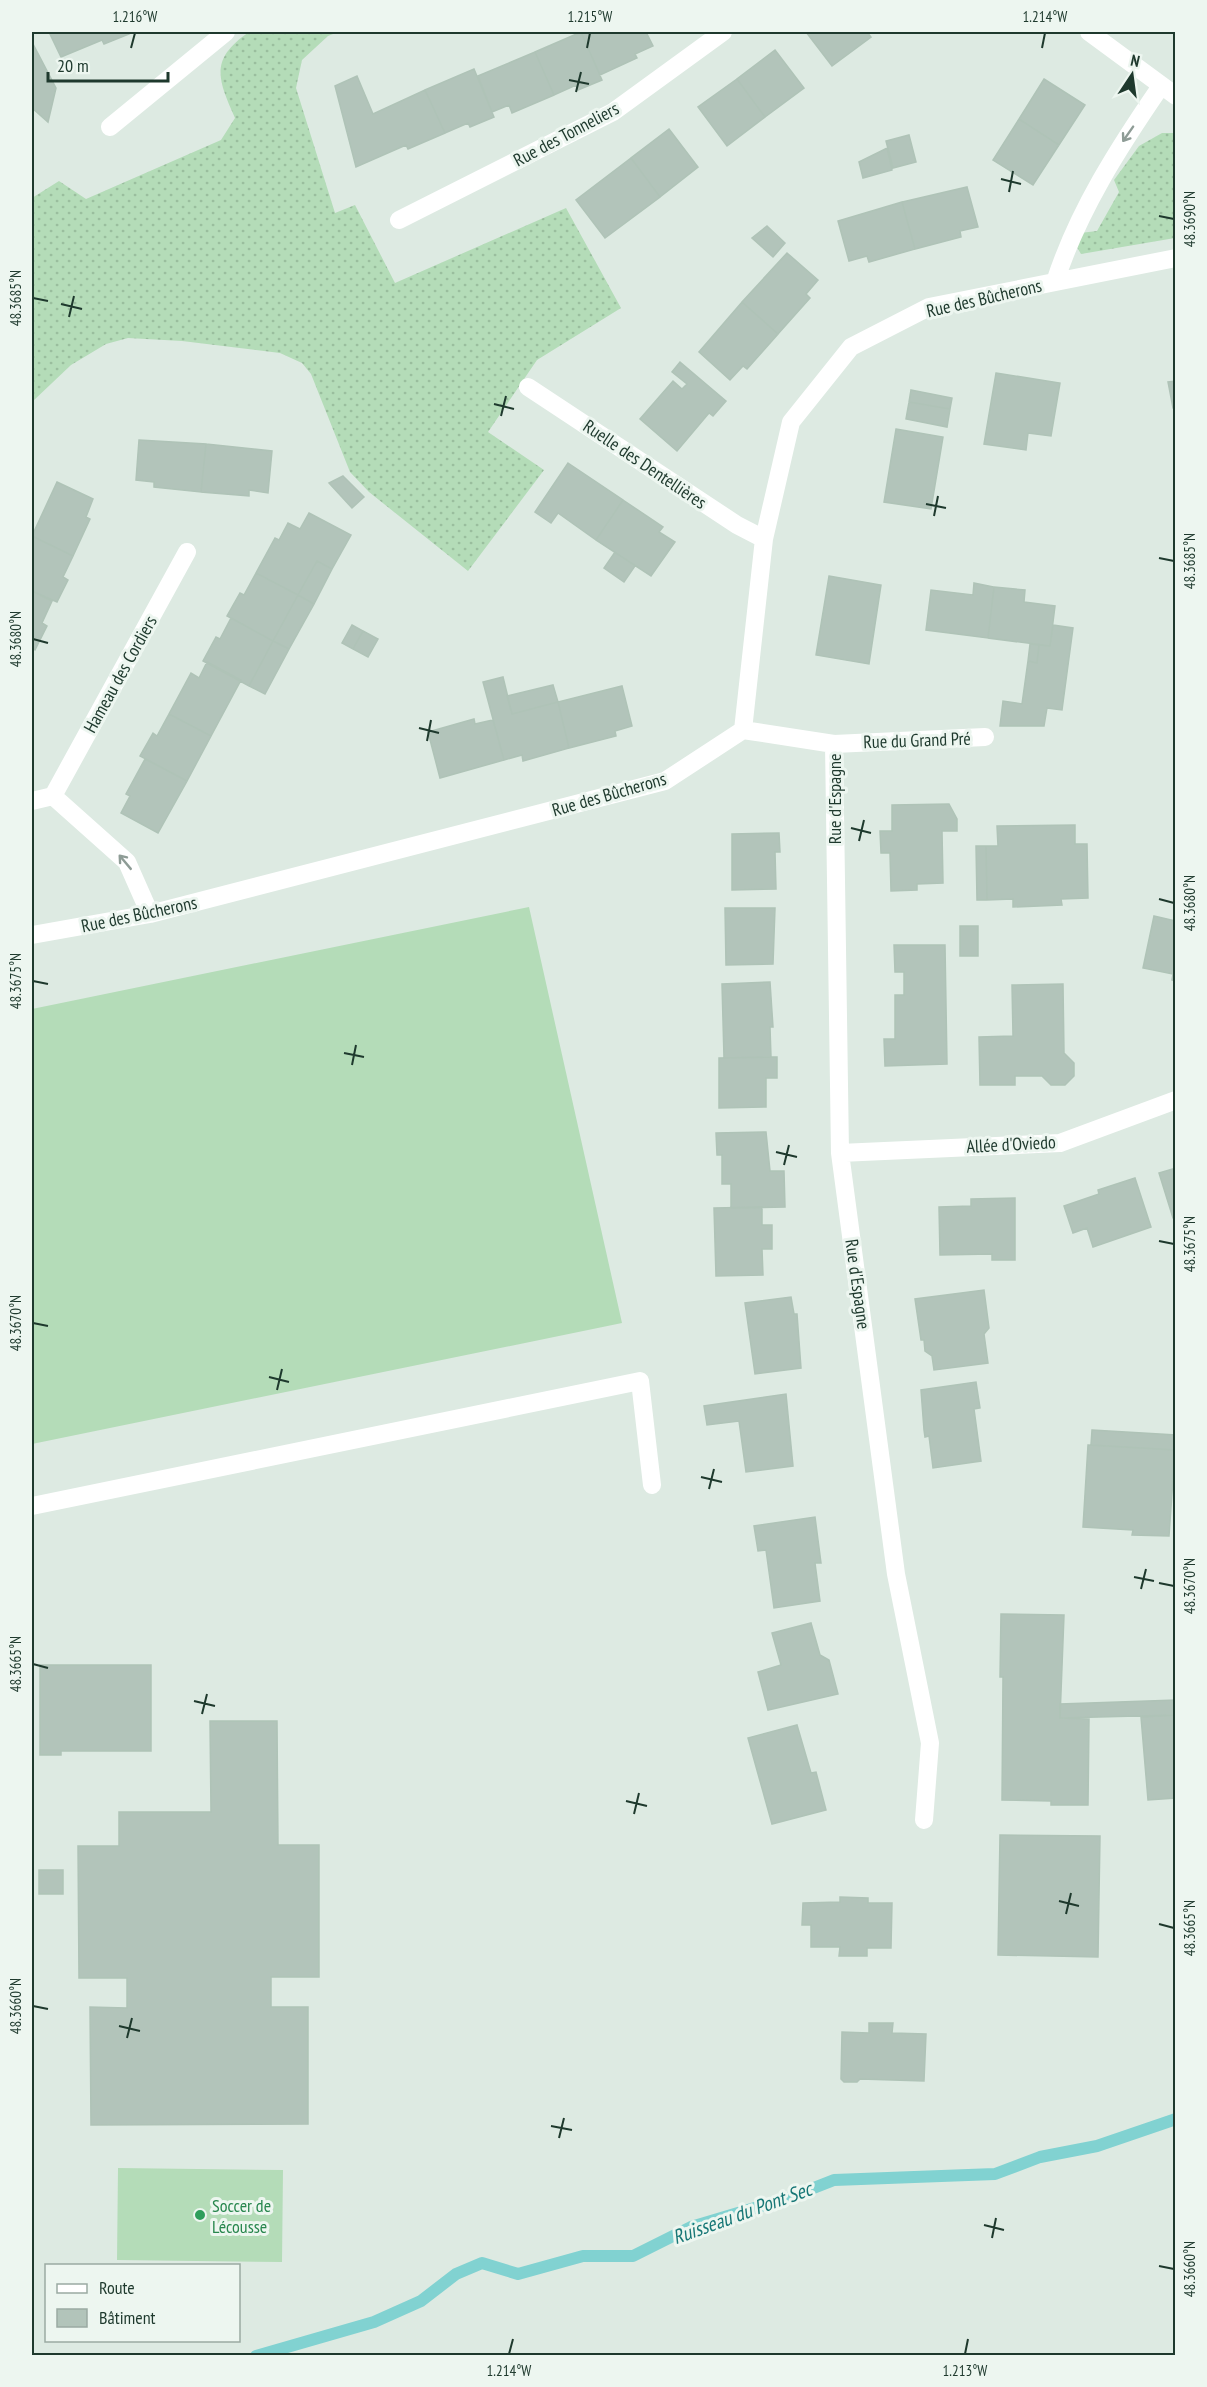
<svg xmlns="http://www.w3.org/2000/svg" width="1207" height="2387" font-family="'PT Sans Narrow',sans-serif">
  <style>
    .grass { fill: url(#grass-dots) }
    .pitch { fill: #b4dcb8 }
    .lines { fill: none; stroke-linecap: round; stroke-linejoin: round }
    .stream { stroke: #81d2d1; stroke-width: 12 }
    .building { fill: #b2c4ba; stroke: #afc3b7; stroke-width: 1.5 }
    .lane { stroke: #fff; stroke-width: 18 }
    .street { stroke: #fff; stroke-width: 18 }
    .oneway { stroke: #8e9c96 }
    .ticks { fill: none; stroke: #1e392d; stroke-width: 2 }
    .leisure-dot { fill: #2e9e5b; stroke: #edf6f0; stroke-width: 2 }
    .labels { text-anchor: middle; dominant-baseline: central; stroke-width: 6; stroke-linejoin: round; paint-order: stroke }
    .street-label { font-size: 18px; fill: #1e392d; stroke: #edf6f0 }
    .leisure-label { font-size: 18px; fill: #27864d; stroke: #edf6f0; text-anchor: start }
    .water-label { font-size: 20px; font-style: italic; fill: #177776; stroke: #edf6f0 }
    .neatline { fill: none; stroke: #1e392d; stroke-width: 2 }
    .ticks-label { font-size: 15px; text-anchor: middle; fill: #1e392d }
  </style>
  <defs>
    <pattern id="grass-dots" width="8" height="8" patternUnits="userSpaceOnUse" patternTransform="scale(1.5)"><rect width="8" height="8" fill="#b4dcb8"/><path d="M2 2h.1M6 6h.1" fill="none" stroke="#9abe9e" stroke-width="1.8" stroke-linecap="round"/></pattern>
  </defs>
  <rect width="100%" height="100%" fill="#ddeae2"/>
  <!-- grass -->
  <path class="grass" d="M249 32H338L328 36 302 60 296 88 335 213 355 205 395 283 566 208 621 308 537 360 488 432 544 470 468 571 369 492 350 472 311 374 302 363 280 353 182 341 128 338 106 344 71 365 32 402V198L59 181 86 199 221 140 235 118C217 78 210 59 249 32Z
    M1162 133H1175V238L1081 254 1075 244 1080 233 1097 231 1119 192 1114 180 1139 146Z"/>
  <!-- pitch -->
  <path class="pitch" d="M529 907 622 1323 32 1444V1009Z
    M118 2168 283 2170 282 2262 117 2260Z"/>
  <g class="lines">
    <!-- stream -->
    <path class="stream" d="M256 2356 374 2322 421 2301 456 2274 482 2263 518 2274 583 2256H633L691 2227 788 2198 834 2180 995 2174 1040 2157 1097 2146 1176 2119"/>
  </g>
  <!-- building -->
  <path class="building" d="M49 32H127L129 34 104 44 102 40 61 57Z
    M581 32H646L653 46 635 54 637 58 600 75Z
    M581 32 602 80 578 90 576 85 554 95 535 52Z
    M806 32H867L871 37 832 66Z
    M32 42 56 88 48 122 32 108Z
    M775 50 804 88 765 117 737 79Z
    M535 52 554 95 512 113 509 105 492 112 478 76Z
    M474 69 494 117 470 127 468 123 445 133 425 90Z
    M357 76 373 114 425 90 445 133 408 149 406 145 356 167 335 86Z
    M737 79 765 117 727 146 698 107Z
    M1044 79 1085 105 1059 145 1019 119Z
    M1019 119 1059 145 1033 185 993 160Z
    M669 129 698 167 660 197 631 158Z
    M909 135 916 162 893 168 886 141Z
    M887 148 892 170 863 178 859 162Z
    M631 158 660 197 605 238 576 200Z
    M967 187 978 227 960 231 961 237 915 249 902 202Z
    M902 202 915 249 869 262 867 256 849 261 838 221Z
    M767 226 785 243 773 257 752 238Z
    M787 253 818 280 806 294 810 298 778 334 742 302Z
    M742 302 778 334 747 369 743 366 730 380 699 352Z
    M680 362 726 401 713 416 709 413 677 451 640 419 673 381 682 389 687 384 672 372Z
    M996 373 1060 383 1051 436 1028 433 1026 450 984 444Z
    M1176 381V408H1173L1168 382Z
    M911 390 952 398 950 409 909 402Z
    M909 402 950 409 947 427 906 419Z
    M896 429 943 437 931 509 884 502Z
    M139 440 206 444 201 492 154 487V482L136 480Z
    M206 444 272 451 268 493 249 490V496L201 492Z
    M568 463 623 500 596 540 558 513 551 523 535 512Z
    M343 476 364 497 352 508 329 483Z
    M57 482 93 499 86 517 90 519 73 556 32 536Z
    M623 500 663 527 659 532 675 542 651 576 596 540Z
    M309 513 351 535 332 569 317 561 298 595 256 573 275 538 279 540 288 523 300 529Z
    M32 536 73 556 63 577 68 580 57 602 32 591Z
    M615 552 635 566 624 582 604 568Z
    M317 561 332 569 314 604 298 595Z
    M256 573 298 595 273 641 227 616 240 593 244 595Z
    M829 576 881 585 869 664 816 655Z
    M974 583 994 587 988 638 926 630 931 590 973 595Z
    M994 587 1025 590 1024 602 1055 606 1050 646 988 638Z
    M32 591 52 601 42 623 47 626 35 650 32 648Z
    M298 595 314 604 289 649 273 641Z
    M231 618 273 641 249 686 203 661 216 637 220 639Z
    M352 625 363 631 353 649 342 643Z
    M1053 625 1073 628 1062 710 1047 708 1044 726H1000L1003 701 1022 704 1028 661 1037 663 1039 645 1050 646Z
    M363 631 378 639 368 657 353 649Z
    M273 641 289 649 265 694 249 686Z
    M1030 644 1039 645 1037 663 1028 661Z
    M207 662 241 680 211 736 169 714 191 673 199 678Z
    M503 677 512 714 558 702 569 748 523 761 522 755 504 760 483 682Z
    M553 685 558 702 512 714 507 696Z
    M622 686 632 726 615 731 616 736 569 748 558 702Z
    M169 714 211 736 187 781 140 756 153 733 157 736Z
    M474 719 475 724 493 720 504 760 440 778 428 732Z
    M145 759 187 781 158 833 121 813 130 796 126 794Z
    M949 804 957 819V831H942L943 883 917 884V890L891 891 890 853H881L880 831H892V805Z
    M1075 825V844H1087L1088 898 1061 899 1062 905 1013 907V899L987 900 986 846H998L997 826Z
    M779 833 780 852H775L776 889 732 890V834Z
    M976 846H986L987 900H977Z
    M725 908H775L773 964 726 965Z
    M1154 916 1176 921V981L1172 980 1173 974 1143 968Z
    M960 926H978V956H960Z
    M894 945H945L947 1064 885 1066 884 1039H895V995H904V972H895Z
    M770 982 773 1027H770L771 1057 724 1058 722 984Z
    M1063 984 1064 1053 1074 1063V1076L1065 1085H1051L1042 1076H1015V1085H980L979 1037 1013 1036 1012 985Z
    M771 1057H777V1078H766V1107L719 1108V1058Z
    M766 1132 770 1171H784L785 1207 731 1208V1184H722V1155H717L716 1133Z
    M1176 1168V1218H1173L1159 1173Z
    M1135 1178 1151 1227 1093 1247 1087 1228 1073 1233 1064 1206 1099 1194 1098 1190Z
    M1015 1198V1260H992V1254L940 1255 939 1207 971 1206V1199Z
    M762 1207V1225H772V1249H762L763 1275 716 1276 714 1208Z
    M984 1290 989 1328 984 1334 988 1363 934 1370 932 1356 925 1351 924 1340H921L915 1299Z
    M791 1297 794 1314H797L801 1368 755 1374 745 1303Z
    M976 1382 980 1408 974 1409 981 1461 933 1468 929 1436 925 1437 924 1430 921 1390Z
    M786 1394 793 1466 746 1472 739 1421 707 1425 704 1406Z
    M1092 1430 1176 1435V1450L1091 1445Z
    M1088 1445 1175 1450 1169 1536 1132 1535 1133 1530 1083 1527Z
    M815 1517 821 1563H815L820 1601 774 1608 766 1550 758 1551 754 1526Z
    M1001 1614 1064 1615 1060 1718 1089 1719 1088 1805H1051V1801L1002 1800 1003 1677H1000Z
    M811 1623 820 1655 829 1660 838 1694 768 1710 758 1672 781 1665 772 1633Z
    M40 1665H151V1751H61V1755H40Z
    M1176 1700V1715L1060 1718V1704Z
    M1176 1715V1798L1148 1800 1141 1717Z
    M210 1721H277L278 1845H319V1977H271V2007H308V2124L91 2125 90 2007 127 2008V1978H79L78 1846H119V1812H211Z
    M797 1725 811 1773 816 1772 826 1810 772 1824 748 1738Z
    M1000 1835 1100 1836 1098 1957 998 1955Z
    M39 1870H63V1894H39Z
    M840 1897 868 1898V1903H892L891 1948H867V1956H839L840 1947H811V1925H802L803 1903 840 1902Z
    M869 2023H893L892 2033 926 2034 924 2081 860 2079 857 2082H844L841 2079 842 2032 869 2033Z"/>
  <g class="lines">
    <!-- lane -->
    <path class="lane" d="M32 1506 640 1381 652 1485"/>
    <!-- street -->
    <path class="street" d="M1089 32 1176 96
      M110 127 226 32
      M399 220 613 112 723 32
      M1055 282C1078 211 1119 147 1161 86
      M528 387 737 525 764 539
      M743 730 764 539 791 422 851 347 929 307 1176 258
      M743 730 834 744 985 737
      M834 744 840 1153 896 1574 930 1743 924 1820
      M53 796 127 862 150 914
      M32 801 53 796 187 552
      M32 935 150 914 665 781 743 730
      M840 1153 1060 1143 1176 1100"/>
  </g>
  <!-- one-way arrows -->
  <defs><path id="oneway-shaft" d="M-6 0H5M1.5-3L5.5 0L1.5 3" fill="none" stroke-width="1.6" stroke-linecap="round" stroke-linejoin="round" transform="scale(1.5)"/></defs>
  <g class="oneway">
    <use href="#oneway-shaft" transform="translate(1128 134) rotate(125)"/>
    <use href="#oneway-shaft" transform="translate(125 862) rotate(-130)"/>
  </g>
  <!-- ticks -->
  <path class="ticks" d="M131 48 135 33M587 48 590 33M1042 48 1045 33M569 80 589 84M576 92 581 72M1001 179 1021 184M1009 192 1013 171M1159 216 1174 219M33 298 48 301M61 304 82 309M69 317 74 296M494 404 514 409M501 416 506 396M926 504 946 508M934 516 938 496M1159 558 1174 561M33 639 48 643M419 728 439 733M427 741 431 720M851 828 871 833M859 841 864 820M1159 899 1174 903M33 981 48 984M344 1053 364 1057M352 1065 356 1045M776 1152 797 1157M784 1165 789 1145M1159 1241 1174 1244M33 1323 48 1326M269 1377 289 1382M277 1390 282 1369M701 1477 722 1482M709 1489 714 1469M1134 1577 1154 1581M1159 1583 1174 1586M1141 1589 1146 1569M33 1664 48 1668M194 1701 215 1706M202 1714 207 1694M626 1801 647 1806M634 1814 639 1793M1059 1901 1079 1906M1066 1914 1071 1893M1159 1924 1174 1928M33 2006 48 2009M119 2026 140 2031M127 2038 132 2018M551 2126 572 2130M559 2138 564 2118M984 2225 1004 2230M992 2238 996 2218M1159 2266 1174 2269M509 2354 513 2339M965 2354 968 2339"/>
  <!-- markers -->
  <circle class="leisure-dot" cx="200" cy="2215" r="6"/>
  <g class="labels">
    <!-- street labels -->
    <g class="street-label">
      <text transform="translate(566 134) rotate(-28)">Rue des Tonneliers</text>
      <text transform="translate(984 298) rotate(-13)">Rue des Bûcherons</text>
      <text transform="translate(645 464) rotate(34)">Ruelle des Dentellières</text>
      <text transform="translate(120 674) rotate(-61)">Hameau des Cordiers</text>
      <text transform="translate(917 740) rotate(-2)">Rue du Grand Pré</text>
      <text transform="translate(609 794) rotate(-16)">Rue des Bûcherons</text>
      <text transform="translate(834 799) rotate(-90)">Rue d'Espagne</text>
      <text transform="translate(139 914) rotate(-12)">Rue des Bûcherons</text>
      <text transform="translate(1011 1144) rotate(-3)">Allée d'Oviedo</text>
      <text transform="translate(858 1284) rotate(82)">Rue d'Espagne</text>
    </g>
    <!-- leisure labels -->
    <g class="leisure-label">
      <text x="212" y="2205">Soccer de<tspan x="212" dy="21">Lécousse</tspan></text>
    </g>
    <!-- water labels -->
    <g class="water-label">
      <text transform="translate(742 2213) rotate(-20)">Ruisseau du Pont Sec</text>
    </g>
  </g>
  <!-- border -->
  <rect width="1207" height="2387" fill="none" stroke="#edf6f0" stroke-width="66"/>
  <!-- legend -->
  <rect x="45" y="2264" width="195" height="78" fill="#edf6f0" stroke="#9aaaa2" stroke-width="1.5"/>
  <rect x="57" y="2284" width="30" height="9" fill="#ffffff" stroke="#9aaaa2" stroke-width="1.5"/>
  <text x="99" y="2294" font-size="18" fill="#1e392d">Route</text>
  <rect x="57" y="2309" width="30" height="18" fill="#b2c4ba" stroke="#9aaaa2" stroke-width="1.5"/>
  <text x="99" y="2324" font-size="18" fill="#1e392d">Bâtiment</text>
  <!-- north arrow -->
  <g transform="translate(1132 75) rotate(13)" stroke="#edf6f0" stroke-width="4.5" paint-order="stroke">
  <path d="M0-4.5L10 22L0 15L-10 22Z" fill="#1e392d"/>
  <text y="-9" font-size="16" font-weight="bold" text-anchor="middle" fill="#1e392d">N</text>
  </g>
  <!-- scale -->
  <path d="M48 72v9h120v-9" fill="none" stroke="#1e392d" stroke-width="3"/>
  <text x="57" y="72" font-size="18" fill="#1e392d" stroke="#edf6f0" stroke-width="4.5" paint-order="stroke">20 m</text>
  <rect x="33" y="33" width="1141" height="2321" class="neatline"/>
  <g class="ticks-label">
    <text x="135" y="22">1.216°W</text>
    <text x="590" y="22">1.215°W</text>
    <text x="1045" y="22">1.214°W</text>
    <text transform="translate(1190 219) rotate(-90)" y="5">48.3690°N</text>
    <text transform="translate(16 298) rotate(-90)" y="5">48.3685°N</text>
    <text transform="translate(1190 561) rotate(-90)" y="5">48.3685°N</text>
    <text transform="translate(16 639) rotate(-90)" y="5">48.3680°N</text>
    <text transform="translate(1190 903) rotate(-90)" y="5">48.3680°N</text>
    <text transform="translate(16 981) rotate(-90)" y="5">48.3675°N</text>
    <text transform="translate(1190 1244) rotate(-90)" y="5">48.3675°N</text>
    <text transform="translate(16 1323) rotate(-90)" y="5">48.3670°N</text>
    <text transform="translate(1190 1586) rotate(-90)" y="5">48.3670°N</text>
    <text transform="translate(16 1664) rotate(-90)" y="5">48.3665°N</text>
    <text transform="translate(1190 1928) rotate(-90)" y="5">48.3665°N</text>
    <text transform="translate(16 2006) rotate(-90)" y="5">48.3660°N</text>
    <text transform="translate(1190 2269) rotate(-90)" y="5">48.3660°N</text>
    <text x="509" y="2376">1.214°W</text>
    <text x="965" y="2376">1.213°W</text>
  </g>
</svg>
